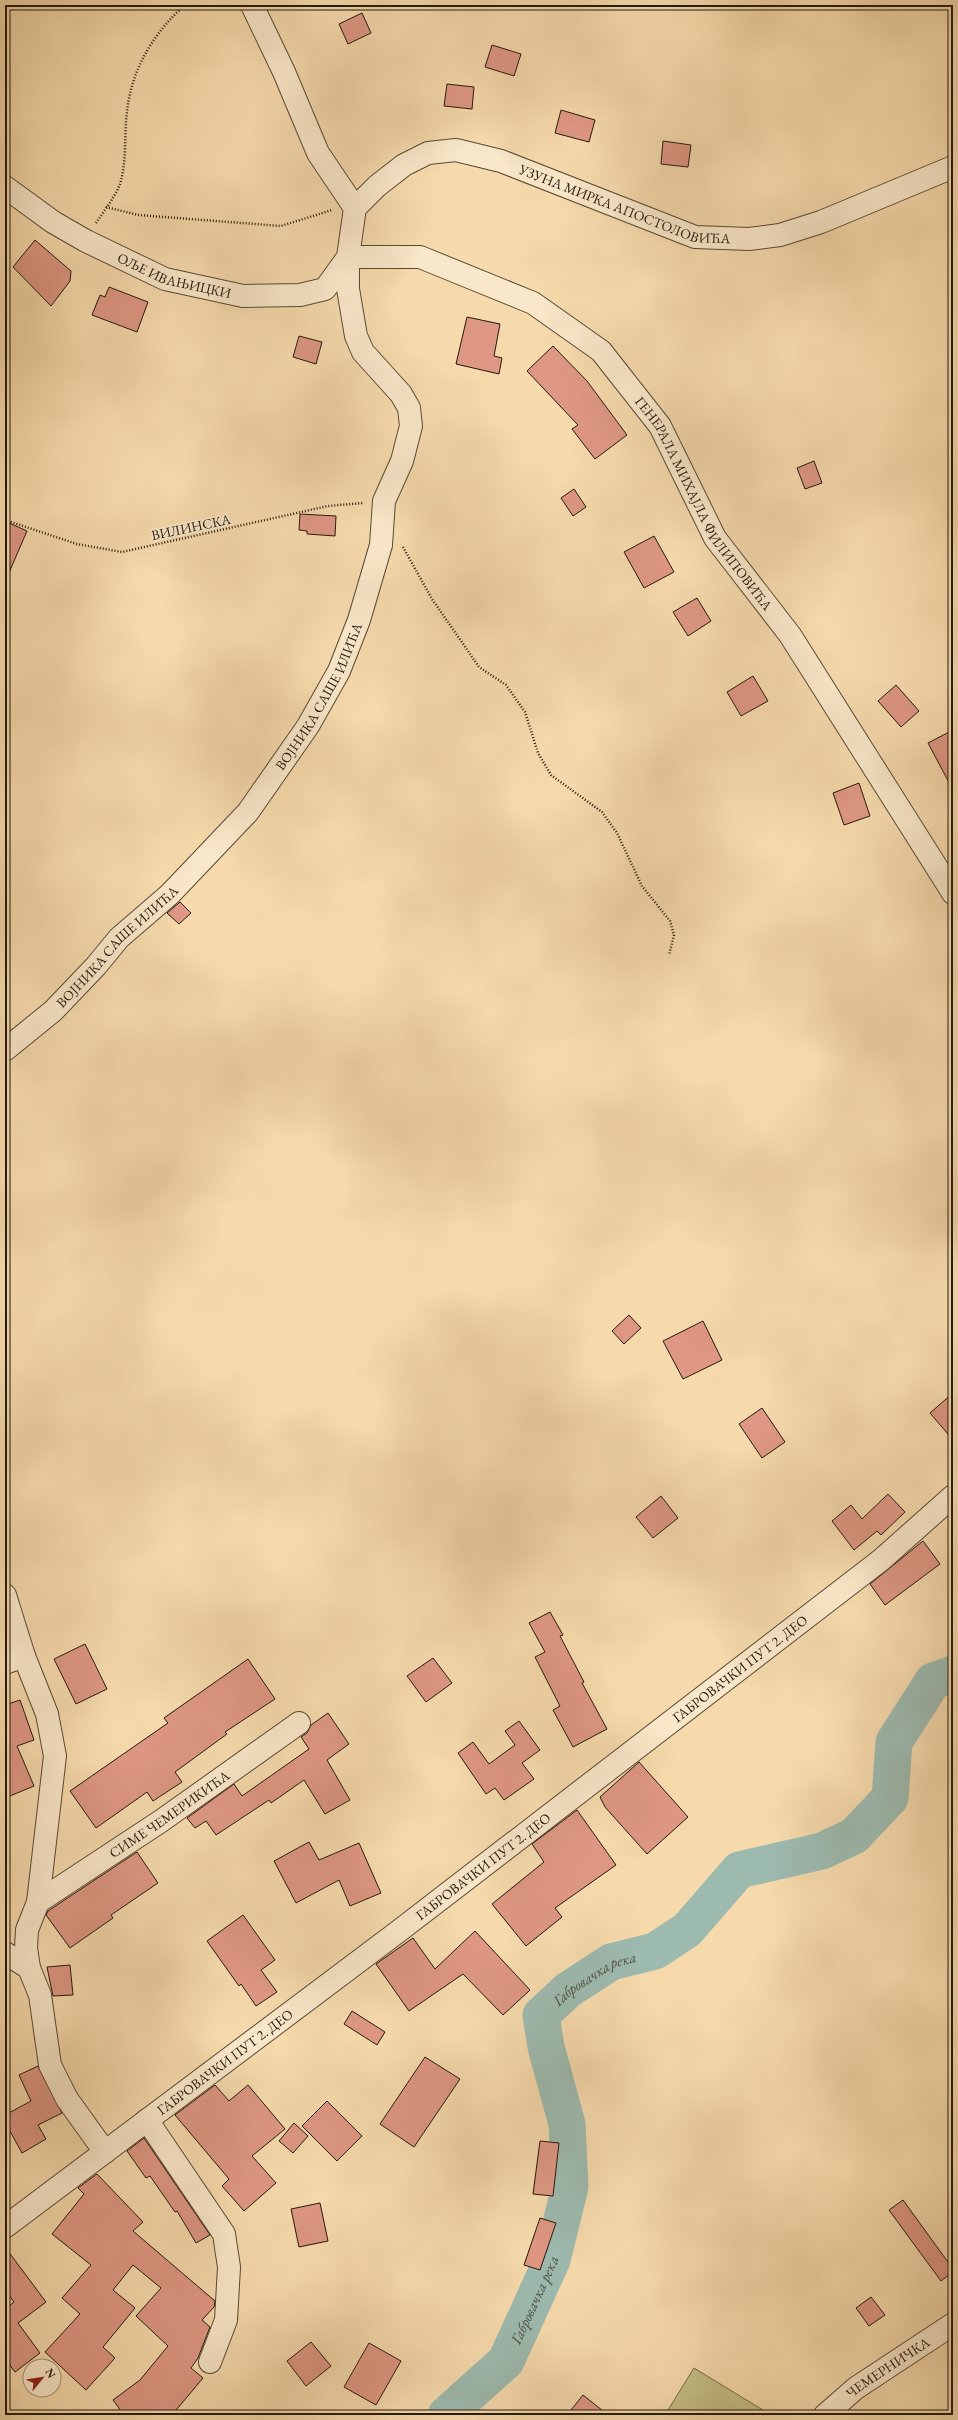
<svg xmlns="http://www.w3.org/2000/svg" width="958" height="2420" font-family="'EB Garamond',serif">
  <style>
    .green { fill: #c4bd84; stroke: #746b49 }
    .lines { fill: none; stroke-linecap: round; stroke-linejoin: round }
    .river { stroke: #9dbaaf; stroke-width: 37 }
    .building { fill: #de9783; stroke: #23190e }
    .minor-casing { stroke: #584936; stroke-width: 24 }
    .path { stroke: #23190e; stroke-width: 2.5; stroke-dasharray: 1 2; stroke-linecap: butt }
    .minor { stroke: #f9e7c9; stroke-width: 22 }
    .labels { text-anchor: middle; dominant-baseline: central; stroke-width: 3.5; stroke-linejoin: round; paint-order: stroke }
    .street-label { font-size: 14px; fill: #23190e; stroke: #f9e7c9 }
    .water-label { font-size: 15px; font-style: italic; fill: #4e5146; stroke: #f9e7c9 }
  </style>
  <rect width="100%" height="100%" fill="#f6daac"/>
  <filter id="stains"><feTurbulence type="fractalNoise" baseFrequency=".005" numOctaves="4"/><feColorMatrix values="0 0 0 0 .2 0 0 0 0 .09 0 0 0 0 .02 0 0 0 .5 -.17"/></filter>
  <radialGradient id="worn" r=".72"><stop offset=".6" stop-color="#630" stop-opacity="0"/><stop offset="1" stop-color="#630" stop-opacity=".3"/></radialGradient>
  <!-- green -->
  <path class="green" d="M694 2368 771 2415H676L668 2410Z"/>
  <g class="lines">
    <!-- river -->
    <path class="river" id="s1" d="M446 2415 506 2361 552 2260 570 2187 567 2124 546 2047 541 2015 568 1990 611 1962 655 1951 687 1930 739 1870 822 1851 854 1836 890 1798 894 1742 933 1681 953 1674"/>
  </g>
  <!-- building -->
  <path class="building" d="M362 13 371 33 348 44 339 24Z
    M492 45 521 54 514 76 485 67Z
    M447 84 474 87 472 109 444 106Z
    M561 110 595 120 589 142 555 133Z
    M663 141 691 145 688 167 661 164Z
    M35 240 71 271 70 281 51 306 13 267Z
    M109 287 148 302 137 332 92 315 100 295 105 297Z
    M467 317 500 324 494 356 502 358 499 374 456 364Z
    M299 336 322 342 316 364 293 357Z
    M553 346 587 381 627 435 595 459 572 429 578 425 527 371Z
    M814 461 822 483 805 489 797 468Z
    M574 489 586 507 573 516 561 498Z
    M300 514 336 516 335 536 307 534V531L299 530Z
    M5 521 27 531 5 582Z
    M654 536 674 572 644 588 624 552Z
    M697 598 711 621 688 636 673 612Z
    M753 676 768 701 741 716 727 692Z
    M896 685 919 711 901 727 878 701Z
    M953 730V790L928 743Z
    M859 783 870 816 844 825 833 793Z
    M180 902 191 913 179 924 167 913Z
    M629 1315 641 1328 624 1344 612 1331Z
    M703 1321 722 1360 683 1379 663 1341Z
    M953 1393V1440L930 1413Z
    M762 1408 785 1442 762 1458 739 1424Z
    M888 1494 905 1512 881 1535 877 1531 854 1550 832 1521 851 1505 862 1519Z
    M661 1496 678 1518 653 1538 636 1517Z
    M923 1541 940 1564 885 1605 870 1584Z
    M550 1612 563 1635 560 1636 584 1682 582 1683 607 1729 573 1747 553 1710 560 1706 535 1657 545 1652 529 1623Z
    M85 1644 107 1689 76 1704 54 1659Z
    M433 1658 452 1683 426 1702 407 1676Z
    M248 1659 275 1699 225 1732 227 1734 175 1772 182 1782 153 1801 147 1792 96 1828 70 1791 168 1723 164 1718Z
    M20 1700 34 1740 17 1746 34 1786 5 1798V1705Z
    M328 1713 349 1744 327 1760 350 1800 325 1814 304 1780 271 1803 269 1800 216 1835 206 1821 195 1828 187 1818 234 1784 242 1796 309 1749 301 1737 307 1733 311 1725Z
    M519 1721 540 1750 522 1763 534 1779 504 1800 495 1788 486 1794 458 1753 473 1742 489 1764 515 1745 505 1731Z
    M639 1762 688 1817 647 1854 605 1807 600 1797Z
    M577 1810 616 1865 555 1908 562 1917 526 1946 492 1904 544 1862 532 1844Z
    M309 1842 319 1860 359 1843 381 1893 350 1906 339 1880 296 1903 274 1861Z
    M137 1852 158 1883 111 1915 113 1918 70 1948 46 1915 48 1911Z
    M243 1915 275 1960 261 1970 277 1992 256 2006 241 1984 239 1986 207 1941Z
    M475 1931 530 1990 503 2015 463 1974 409 2011 376 1964 413 1938 435 1969Z
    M70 1965 73 1995 53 1996 47 1967Z
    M352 2011 385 2032 377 2045 344 2024Z
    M425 2057 460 2079 414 2147 380 2124Z
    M38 2066 62 2113 38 2125 46 2139 22 2153 5 2122V2115L31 2101 19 2075Z
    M215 2085 229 2101 248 2085 285 2129 252 2156 276 2183 244 2211 222 2186 229 2179 175 2115Z
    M327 2101 362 2136 337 2161 302 2126Z
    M294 2123 308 2136 293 2153 279 2141Z
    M144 2138 210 2235 196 2243 177 2211 175 2212 150 2176 146 2178 127 2151Z
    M540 2141 559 2143 553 2196 533 2194Z
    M97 2174 143 2222 133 2231 215 2301 214 2307 202 2320 210 2327 198 2358 191 2368 203 2378 172 2415H124L113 2400 140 2380 168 2346 136 2316 161 2288 133 2265 113 2290 135 2308 103 2347 115 2358 86 2390 45 2352 80 2314 62 2298 91 2265 52 2234 84 2194 78 2188Z
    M903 2200 953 2269V2272L941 2281 889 2210Z
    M320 2203 328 2241 299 2247 291 2209Z
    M540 2218 556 2223 540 2270 524 2265Z
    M5 2247 46 2302 18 2323 40 2353 15 2372 5 2359V2306L6 2308 14 2302 5 2290Z
    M871 2297 885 2315 869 2326 856 2308Z
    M311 2342 331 2366 306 2386 287 2361Z
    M369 2343 401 2361 376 2405 344 2387Z
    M583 2395 608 2415H567Z"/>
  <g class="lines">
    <defs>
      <g id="minor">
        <path d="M252 5 284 72 318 153 355 208"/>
        <path id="s2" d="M5 187 53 222 86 241 165 279 243 296 300 295 325 289 348 257"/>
        <path id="s3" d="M348 257H420L533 303 601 351 660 426 715 538 790 635 953 893"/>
        <path id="s4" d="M5 1050 53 1011 96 966 119 938 170 894 248 812 308 726 339 671 359 620 381 545 384 501 402 461 411 426 409 408 401 394 363 352 356 336 348 289V257L355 208 377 186 404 165 428 153 456 150 501 161 695 237 749 239 780 235 821 222 953 167"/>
        <path d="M5 1595 24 1656 47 1714 55 1756 38 1902 27 1930 26 1948 29 1968 40 1995 50 2065 67 2099 105 2152"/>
        <path d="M5 1663 24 1656"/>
        <path id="s5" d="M38 1902 161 1821 299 1723"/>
        <path d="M5 1953 29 1968"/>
        <path d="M147 2120 224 2234 229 2267 226 2320 210 2362"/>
        <path id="s6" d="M5 2227 395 1934 881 1560 953 1496"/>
        <path id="s7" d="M825 2415 856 2388 953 2324"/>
      </g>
    </defs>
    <!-- minor casing -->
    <use href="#minor" class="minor-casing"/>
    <!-- path -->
    <path class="path" d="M106 207 138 215 281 226 332 210
      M96 223C104 211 115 197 120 184 127 161 124 135 127 112 131 70 154 32 185 5
      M5 520 77 544 122 552 328 506 363 503
      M403 547 432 599 479 667 506 685 525 712 538 753 551 775 602 812 617 833 642 886 670 921 674 935 669 955"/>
    <!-- minor -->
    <use href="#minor" class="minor"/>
  </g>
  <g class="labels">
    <!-- street labels -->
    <g class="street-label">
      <text stroke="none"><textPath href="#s4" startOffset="1302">УЗУНА МИРКА АПОСТОЛОВИЋА</textPath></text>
      <text stroke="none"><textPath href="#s2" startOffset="193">ОЉЕ ИВАЊИЦКИ</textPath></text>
      <text stroke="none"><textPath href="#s3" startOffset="462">ГЕНЕРАЛА МИХАЈЛА ФИЛИПОВИЋА</textPath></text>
      <text transform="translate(191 527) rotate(-12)">ВИЛИНСКА</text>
      <text stroke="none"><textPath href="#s4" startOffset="477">ВОЈНИКА САШЕ ИЛИЋА</textPath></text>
      <text stroke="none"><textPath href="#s4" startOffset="153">ВОЈНИКА САШЕ ИЛИЋА</textPath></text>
      <text stroke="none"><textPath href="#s6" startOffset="923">ГАБРОВАЧКИ ПУТ 2. ДЕО</textPath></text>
      <text stroke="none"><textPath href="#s5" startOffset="158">СИМЕ ЧЕМЕРИКИЋА</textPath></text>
      <text stroke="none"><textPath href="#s6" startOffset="599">ГАБРОВАЧКИ ПУТ 2. ДЕО</textPath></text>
      <text stroke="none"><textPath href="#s6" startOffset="275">ГАБРОВАЧКИ ПУТ 2. ДЕО</textPath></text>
      <text stroke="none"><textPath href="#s7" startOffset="79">ЧЕМЕРНИЧКА</textPath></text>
    </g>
    <!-- water labels -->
    <g class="water-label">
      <text stroke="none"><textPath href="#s1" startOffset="508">Габровачка река</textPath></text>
      <text stroke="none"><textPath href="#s1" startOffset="148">Габровачка река</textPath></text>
    </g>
  </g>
  <!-- margin -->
  <rect width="958" height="2420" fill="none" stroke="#f6daac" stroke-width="20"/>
  <rect x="6" y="6" width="946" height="2408" fill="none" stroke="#23190e" stroke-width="2"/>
  <rect x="10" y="10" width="938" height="2400" fill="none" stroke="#23190e"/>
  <!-- north arrow -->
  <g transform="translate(42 2378) rotate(60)"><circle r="19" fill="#f9e7c9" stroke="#a3957e"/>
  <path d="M0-3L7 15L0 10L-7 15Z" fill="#8f2418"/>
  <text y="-6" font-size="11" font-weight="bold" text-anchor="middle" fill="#23190e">N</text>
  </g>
  <rect width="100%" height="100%" filter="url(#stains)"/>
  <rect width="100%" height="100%" fill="url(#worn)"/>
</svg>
